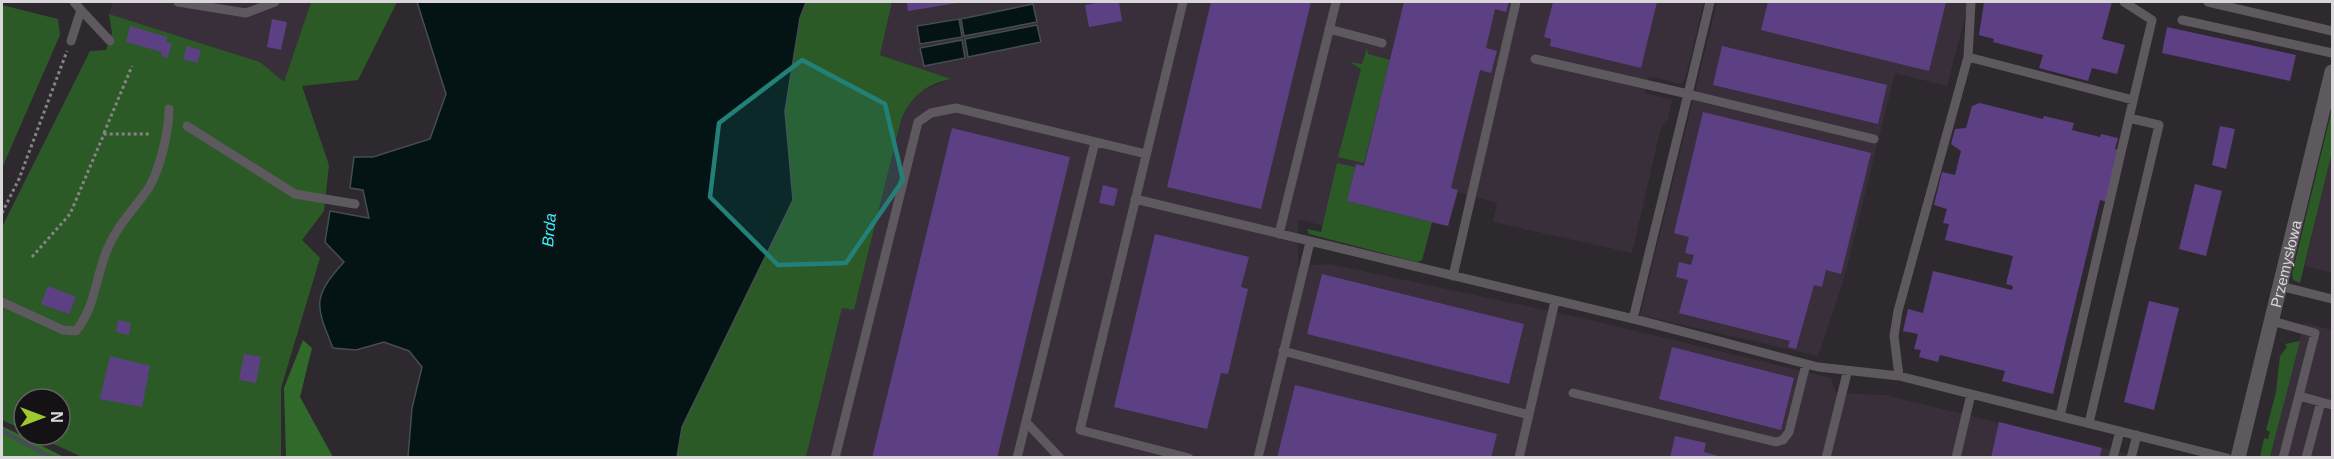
<svg xmlns="http://www.w3.org/2000/svg" width="2334" height="459" font-family="Helvetica,sans-serif">
  <style>
    .built { fill: #392f3a }
    .green { fill: #2b5a27 }
    .forest { fill: #306a2b }
    .water { fill: #041314; stroke: #444e4f; stroke-width: 1.5 }
    .lines { fill: none; stroke-linecap: round; stroke-linejoin: round }
    .stream { stroke: #444e4f; stroke-width: 4.5 }
    .building { fill: #5d4084 }
    .path { stroke: #878387; stroke-width: 3; stroke-dasharray: 3 3; stroke-linecap: butt }
    .service { stroke: #5e585f; stroke-width: 9 }
    .tertiary { stroke: #5e585f; stroke-width: 15 }
    .marked { fill: #238079; fill-opacity: 0.2; stroke: #238079; stroke-width: 4.5; stroke-linejoin: round }
    .labels { text-anchor: middle; dominant-baseline: central; stroke-width: 5; stroke-linejoin: round; paint-order: stroke }
    .street-label { font-size: 15px; fill: #dad7da; stroke: #151215 }
    .water-label { font-size: 16px; font-style: italic; fill: #31f4fd; stroke: #151215 }
  </style>
  <rect width="100%" height="100%" fill="#2e292e"/>
  <!-- built -->
  <path class="built" d="M113 2H311L284 83 260 62 109 14Z
    M892 2H1704L1685 80 1680 84 1649 76 1645 93 1672 100 1668 120 1661 127 1632 253 1493 222 1497 203 1457 192 1448 226 1432 223 1425 253 1298 219V266L1330 264 1582 318 1831 378 1836 393 1885 395 2140 457 806 458 842 308 854 310 901 120 912 99 921 91 950 79 880 55Z
    M1717 2H1969L1947 86 1895 73 1845 275 1818 356 1640 315Z
    M2332 152V273L2305 266Z
    M2304 323 2332 330V457L2270 458Z"/>
  <!-- green -->
  <path class="green" d="M311 2H397L358 80 302 86 329 165 324 211 302 240 320 258 281 388V457H82L34 435H60V399H24V430L2 420V227L90 51 106 50 112 33 109 14 260 62 284 82Z
    M806 2H892L880 55 951 79C926 84 911 96 901 120L854 310 842 308 806 457 677 458 682 427 793 200 785 111 800 18Z
    M2 5 58 19 60 35 2 168Z
    M1367 48 1368 54 1390 60 1364 163 1338 157 1361 69 1350 62 1362 64Z
    M2332 109V152L2300 283 2293 280 2292 274Z
    M1337 163 1355 167 1347 201 1432 222 1422 260 1417 262 1309 234 1307 229 1321 232Z
    M2300 341 2270 457H2260L2264 438 2268 439 2270 432 2266 430 2276 392 2280 356 2287 347 2285 344Z"/>
  <!-- forest -->
  <path class="forest" d="M303 340 312 348 300 397 333 457H286L284 388Z
    M2 426 64 457H2Z"/>
  <!-- water -->
  <path class="water" d="M417 2H806L800 18 785 111 793 200 682 427 677 457H408L412 408 422 367 409 351 384 342 356 350 333 348C316 306 311 298 344 262L325 242 330 211 369 218 363 190 350 188 354 157H373L430 139 446 94Z
    M1033 4 1037 22 964 36 961 19Z
    M959 19 962 37 920 44 917 26Z
    M1037 25 1041 42 968 57 965 39Z
    M962 40 965 58 924 66 920 48Z"/>
  <g class="lines">
    <!-- stream -->
    <path class="stream" d="M2 431 52 458"/>
  </g>
  <!-- building -->
  <path class="building" d="M907 2H957V3L908 11Z
    M1103 2H1119L1122 21 1089 27 1085 5Z
    M1211 2H1311L1261 209 1167 187Z
    M1404 2H1509L1506 12 1495 9 1486 48 1497 51 1491 73 1480 70 1451 188 1458 190 1448 226 1347 201 1356 164 1364 166Z
    M1553 2H1657L1641 68 1550 46 1551 39 1544 37Z
    M1768 2H1946L1929 71 1761 30Z
    M1984 2H2112L2102 39 2125 45 2117 74 2092 68 2088 81 2039 68 2043 55 1993 42 1994 39 1979 35Z
    M272 19 287 22 281 50 267 47Z
    M130 26 167 37 166 42 172 44 167 58 161 56 162 52 126 42Z
    M2167 27 2296 55 2290 81 2162 53Z
    M187 46 201 50 197 63 183 59Z
    M1722 46 1887 85 1878 124 1713 85Z
    M1980 103 2043 119 2044 116 2074 123 2072 130 2100 137 2101 134 2118 138 2115 149 2120 150 2107 202 2100 200 2053 394 2002 381 2005 371 1940 355 1938 362 1919 357 1921 350 1914 349 1918 334 1903 331 1908 309 1923 313 1933 271 2012 290 2013 286 2006 284 2013 256 1945 240 1949 224 1943 223 1947 209 1934 205 1942 172 1955 175 1961 151 1951 144 1955 129 1966 128 1972 106Z
    M1703 112 1871 153 1841 274 1826 270 1822 287 1814 285 1796 349 1788 347 1790 341 1679 313 1688 280 1676 277 1679 262 1691 265 1694 255 1685 253 1689 237 1674 233Z
    M2220 126 2235 129 2226 169 2212 165Z
    M952 128 1070 157 997 458H872Z
    M2195 184 2222 191 2206 256 2179 249Z
    M1103 185 1118 189 1114 206 1099 203Z
    M1155 234 1249 257 1241 287 1248 289 1228 374 1221 373 1207 429 1114 407Z
    M1322 274 1524 324 1509 384 1307 334Z
    M48 286 76 297 69 314 41 304Z
    M2149 301 2179 308 2154 410 2124 402Z
    M118 320 131 323 129 335 116 332Z
    M1672 347 1794 378 1781 430 1659 399Z
    M244 354 261 357 256 383 239 380Z
    M110 356 150 366 142 407 100 399Z
    M1295 385 1497 434 1491 458H1277Z
    M1999 422 2102 448 2099 458H1991Z
    M1675 436 1706 443 1704 452 1725 458H1670Z"/>
  <g class="lines">
    <!-- path -->
    <path class="path" d="M104 133 132 66
      M2 213 19 179 67 51
      M32 257 70 214 104 134H149"/>
    <!-- service -->
    <path class="service" d="M178 2 246 13 275 2
      M1183 2 1080 430 1189 458
      M2124 2 2152 20 2129 118
      M2208 2 2332 31
      M81 10 110 41
      M2182 20 2332 53
      M1329 29 1382 43
      M71 41 81 10 74 2
      M1968 57 1971 2
      M1535 59 1688 94 1710 2
      M187 126 295 194 355 204
      M1135 199 1646 322 1818 367 1899 376 2227 458
      M1279 234 1336 2
      M1453 276 1516 2
      M2280 286 2332 299
      M2 302 63 330 76 331C96 306 95 278 107 250 116 227 134 209 148 189 160 170 169 131 169 109
      M1633 319 1688 94 1874 139
      M2272 321 2315 333 2283 458
      M1283 351 1529 415
      M1899 376 1894 336 1898 311 1968 57 2133 100
      M1573 393 1776 442 1783 440 1789 432 1806 364
      M2299 396 2332 405
      M2060 416 2129 118 2159 125 2089 423
      M1026 422 1060 458
      M835 458 918 122 931 113 956 108 1146 154
      M1017 458 1095 142
      M1258 458 1310 242
      M1519 458 1555 301
      M1826 458 1847 373
      M1956 458 1971 394
      M2113 458 2120 431
      M2131 458 2137 435
      M2306 458 2321 402"/>
    <!-- tertiary -->
    <path class="tertiary" id="s1" d="M2238 458 2332 72"/>
  </g>
  <!-- marked area -->
  <path class="marked" d="M802 60 885 104 903 180 846 263 778 265 710 197 719 123Z"/>
  <g class="labels">
    <!-- street labels -->
    <g class="street-label">
      <text stroke="none"><textPath href="#s1" startOffset="200">Przemysłowa</textPath></text>
    </g>
    <!-- water labels -->
    <g class="water-label">
      <text transform="translate(549 230) rotate(-85)">Brda</text>
    </g>
  </g>
  <!-- border -->
  <rect width="2334" height="459" fill="none" stroke="#dad7da" stroke-width="6"/>
  <!-- north arrow -->
  <g transform="translate(42 417) rotate(90)"><circle r="28" fill="#151215" stroke="#646164" stroke-width="1.5"/>
  <path d="M0-4.5L10 22L0 15L-10 22Z" fill="#9eca2f"/>
  <text y="-9" font-size="16" font-weight="bold" text-anchor="middle" fill="#dad7da">N</text>
  </g>
</svg>
